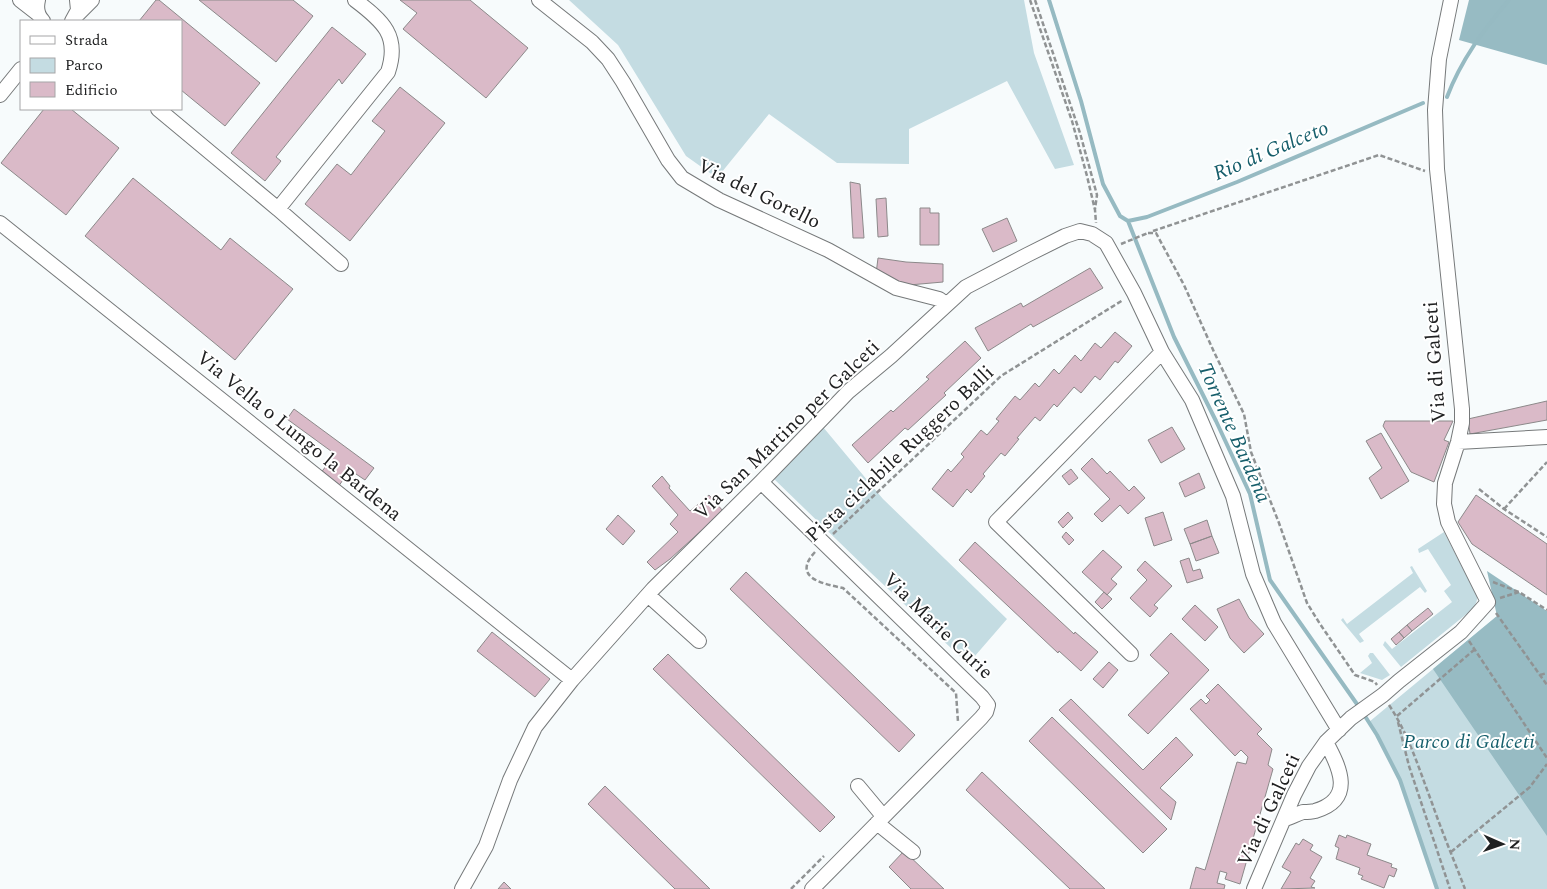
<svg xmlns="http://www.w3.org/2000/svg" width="1547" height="889" font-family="Spectral,serif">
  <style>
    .green { fill: #c4dce2 }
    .forest { fill: #97bbc3 }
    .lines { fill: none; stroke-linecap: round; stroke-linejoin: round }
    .stream { stroke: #96bac2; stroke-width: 4 }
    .building { fill: #dabac8; stroke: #8c898a }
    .minor-casing { stroke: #76797a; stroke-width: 16 }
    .path { stroke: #909394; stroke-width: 2.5; stroke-dasharray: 5 2.5; stroke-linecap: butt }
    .minor { stroke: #fff; stroke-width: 14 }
    .labels { text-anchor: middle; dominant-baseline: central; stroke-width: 4; stroke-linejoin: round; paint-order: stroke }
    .street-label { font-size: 20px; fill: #202122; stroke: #fff }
    .park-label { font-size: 20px; font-style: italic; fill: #165f6c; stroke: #fff }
    .water-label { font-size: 21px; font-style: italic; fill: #165e6b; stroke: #fff }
  </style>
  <rect width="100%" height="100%" fill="#f7fbfc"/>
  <!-- green -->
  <path class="green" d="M569 0H1024L1034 53 1074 165 1055 169 1007 81 909 129V164L837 163 769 114 717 178 686 156 618 45Z
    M823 427 883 499 1007 619 968 664 870 572 773 478Z
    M1444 532 1477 596V600L1474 608 1401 667 1383 645 1385 641 1392 649 1452 602 1444 591 1451 585 1428 549 1419 553 1418 549Z
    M1412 566 1427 591 1425 593 1420 587 1359 634 1364 641 1360 643 1341 620 1343 618 1347 624 1413 573 1410 567Z
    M1497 616 1547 660V889H1437L1400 780 1369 722Z
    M1370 653H1373L1390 675 1382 680 1360 673 1372 663 1368 656Z"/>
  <!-- forest -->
  <path class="forest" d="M1469 0H1547V65L1459 40Z
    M1487 571 1547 611V836L1433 669 1497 616Z"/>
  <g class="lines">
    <!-- stream -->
    <path class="stream" d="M1049 0 1081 101 1103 184 1120 216 1128 221 1174 337 1216 421 1250 494 1270 580 1359 707
      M1447 97C1461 60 1484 29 1509 0
      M1128 221 1147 217 1237 182 1423 103
      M1363 713 1377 735 1400 780 1437 889"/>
  </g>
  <!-- building -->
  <path class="building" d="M156 0H159L260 83 225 126 181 90V21H139Z
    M199 0H293L313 16 276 62Z
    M400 0H470L528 48 486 98 403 29 417 13Z
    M332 27 366 54 342 84 339 79 276 157 281 161 265 181 231 153Z
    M400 87 445 123 350 241 305 204 337 164 351 175 385 131 372 121Z
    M44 109H71L119 148 66 215 1 163Z
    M133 178 221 250 230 238 293 289 235 360 85 236Z
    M850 182 860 184 864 238H853Z
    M886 198 888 236 878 237 876 199Z
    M920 208H930V213H939V245H920Z
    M1007 218 1017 241 993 252 982 229Z
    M878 258 906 262 943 264V282L909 285 896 283 876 274Z
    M1090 268 1103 288 1033 327 1031 324 988 351 975 328 1021 303 1023 307Z
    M1115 332 1132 346 1118 363 1115 361 1100 380 1095 376 1081 393 1074 387 1057 407 1054 404 1040 421 1035 417 1017 438 1019 439 1005 456 1001 453 983 474 985 476 971 493 967 489 953 507 932 489 948 469 951 472 964 457 961 454 981 430 987 435 999 421 996 419 1015 396 1020 400 1035 383 1039 387 1054 369 1059 374 1075 355 1081 361 1095 343 1101 348Z
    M965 341 981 358 944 393 946 395 908 430 905 428 868 463 852 445 891 410 893 412 929 379 926 377Z
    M1547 401V420L1470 434 1468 419Z
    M294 409 374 468 365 480 350 470 338 487 320 474 335 454 287 419Z
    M1385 421H1453L1444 440 1449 442 1434 482 1411 472 1383 426Z
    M1172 427 1185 449 1161 463 1148 440Z
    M1381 433 1409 481 1381 499 1369 478 1382 468 1366 441Z
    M1092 458 1107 474 1110 471 1129 491 1134 486 1145 498 1128 514 1120 505 1102 522 1094 514 1110 499 1081 469Z
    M1071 469 1078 478 1069 485 1062 476Z
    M1199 473 1205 488 1185 497 1179 483Z
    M662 476 670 486 669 488 690 511 709 495 723 511 670 559 655 570 647 562 678 532 670 524 678 515 652 486Z
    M1476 495 1547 544V595L1472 544 1458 522Z
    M1068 512 1073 518 1063 528 1058 522Z
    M1163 512 1172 540 1154 546 1145 518Z
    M618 515 635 531 623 545 606 529Z
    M1207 520 1212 536 1190 544 1184 529Z
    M1066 532 1074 540 1069 545 1062 537Z
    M1212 536 1219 553 1196 561 1190 544Z
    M975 542 1074 634 1075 632 1098 652 1081 671 1059 651 1058 653 959 560Z
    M1103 550 1122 567 1111 579 1117 584 1107 595 1082 572Z
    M1189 558 1193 571 1200 569 1203 578 1187 583 1180 561Z
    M1145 561 1172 586 1154 605 1158 608 1150 617 1130 598 1147 580 1137 570Z
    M746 572 915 735 899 752 730 589Z
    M1104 592 1112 599 1102 609 1095 602Z
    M1239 599 1249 618 1264 634 1244 653 1230 638 1217 609Z
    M1195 605 1218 627 1205 641 1182 619Z
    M1428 608 1433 614 1412 631 1407 625Z
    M1407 625 1412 631 1404 638 1399 632Z
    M492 632 550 679 535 697 477 651Z
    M1399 632 1404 638 1396 645 1391 639Z
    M1171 633 1209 670 1148 734 1128 715 1169 673 1150 655Z
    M668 654 835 817 820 832 653 669Z
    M1109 662 1118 670 1103 688 1093 679Z
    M1218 684 1262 729 1257 734 1272 749 1268 765 1273 769 1240 884 1225 879 1227 873 1220 871 1217 883 1225 885 1224 889H1190L1196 867 1205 870 1237 762 1246 764 1248 757 1241 750 1235 756 1190 709 1201 699 1206 704 1210 700 1206 696Z
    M1071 699 1143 770 1176 737 1193 755 1160 788 1176 802 1171 820 1059 710Z
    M1052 717 1167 829 1143 853 1029 741Z
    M982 772 1105 889H1070L966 790Z
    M605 786 710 889H675L588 804Z
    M1339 835 1346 838 1347 835 1371 844 1367 855 1392 864 1391 867 1397 869 1394 877 1389 875 1384 888 1361 879 1363 876 1358 874 1360 868 1336 859 1339 848 1335 846Z
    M1303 839 1313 845 1310 850 1322 857 1310 878 1315 881 1311 887 1315 888 1281 889 1291 872 1282 867 1296 843 1299 845Z
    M904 851 944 889H911L889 867Z
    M504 882 511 889H498Z"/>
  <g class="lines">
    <defs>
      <path id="minor" d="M20 0 38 14
        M38 0C36 8 37 15 43 21
        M539 0 592 42 608 59 623 82 668 160 682 178 719 200 828 250 896 288 939 299 946 304
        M76 16 92 0
        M72 21 78 10 77 0
        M0 95 21 69
        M158 109 278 209 341 264
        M278 209 388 72C400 36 383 21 355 0
        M0 223 572 680
        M1458 442 1547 437
        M761 482 982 697 988 705 986 712 981 718 812 889
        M648 595 699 641
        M1131 654 996 522 1162 352
        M858 786 883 816
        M1285 819C1291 817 1297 814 1303 812 1307 812 1311 812 1315 811 1355 799 1340 768 1326 742
        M877 823 913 852
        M462 889 486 846 510 780 535 727 572 680 653 589 761 482 849 391 891 356 966 287 1027 255 1065 236 1080 231 1092 234 1106 243 1134 293 1162 352 1192 400 1233 496 1253 574 1274 623 1339 730
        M1254 889 1294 795 1309 766 1326 742 1351 718 1383 695 1399 681 1461 632 1488 602 1448 522 1444 504 1445 483 1458 442 1462 423V409L1437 169 1435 110 1439 59 1451 0"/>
    </defs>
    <!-- minor casing -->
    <use href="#minor" class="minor-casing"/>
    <!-- path -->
    <path class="path" d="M1030 0 1072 121 1087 176 1095 210 1096 223
      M1035 0 1080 133 1097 195 1095 209
      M1153 231 1379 155 1425 171
      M1148 233H1156L1184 285 1214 352 1244 414 1251 452 1279 523 1307 603 1320 624 1355 675 1375 682 1377 685
      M1121 244 1148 233
      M1479 489 1504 509 1547 537
      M1504 509 1547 462
      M833 534 1001 376 1123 300
      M815 552C791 578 824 584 843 588L956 693 958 722
      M1493 582 1519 592 1547 610
      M1500 598 1519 592
      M1496 613 1547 685
      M1469 641 1547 758
      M1540 675 1547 673
      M1389 705C1409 735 1419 769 1432 803 1442 832 1454 860 1465 889
      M1397 716 1475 649
      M1398 722 1409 766 1450 889
      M1451 852 1530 787 1547 764
      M791 889 824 856"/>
    <!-- minor -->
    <use href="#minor" class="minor"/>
  </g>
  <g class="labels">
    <!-- street labels -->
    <g class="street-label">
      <text transform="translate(759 194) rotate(26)">Via del Gorello</text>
      <text transform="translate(1435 362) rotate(-94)">Via di Galceti</text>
      <text transform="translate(787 430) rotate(-44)">Via San Martino per Galceti</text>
      <text transform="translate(299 436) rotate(39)">Via Vella o Lungo la Bardena</text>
      <text transform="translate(900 454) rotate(-43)">Pista ciclabile Ruggero Balli</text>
      <text transform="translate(938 626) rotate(44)">Via Marie Curie</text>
      <text transform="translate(1269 810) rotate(-65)">Via di Galceti</text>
    </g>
    <!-- park labels -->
    <g class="park-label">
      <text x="1469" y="742">Parco di Galceti</text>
    </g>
    <!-- water labels -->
    <g class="water-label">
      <text transform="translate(1271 151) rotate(-23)">Rio di Galceto</text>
      <text transform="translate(1234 433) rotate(66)">Torrente Bardena</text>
    </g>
  </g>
  <!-- legend -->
  <rect x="20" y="20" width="162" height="90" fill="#ffffff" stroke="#a6a6a7"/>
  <rect x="30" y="36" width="25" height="8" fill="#ffffff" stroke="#a6a6a7"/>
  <text x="65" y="45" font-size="15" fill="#202122">Strada</text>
  <rect x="30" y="58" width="25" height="15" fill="#c4dce2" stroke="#a6a6a7"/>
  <text x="65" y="70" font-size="15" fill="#202122">Parco</text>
  <rect x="30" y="82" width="25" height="15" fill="#dabac8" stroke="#a6a6a7"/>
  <text x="65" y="95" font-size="15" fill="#202122">Edificio</text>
  <!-- north arrow -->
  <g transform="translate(1502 844) rotate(92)" stroke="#ffffff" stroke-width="4" paint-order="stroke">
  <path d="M0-4L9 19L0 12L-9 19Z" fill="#202122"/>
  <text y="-8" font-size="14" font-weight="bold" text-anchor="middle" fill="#202122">N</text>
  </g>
</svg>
